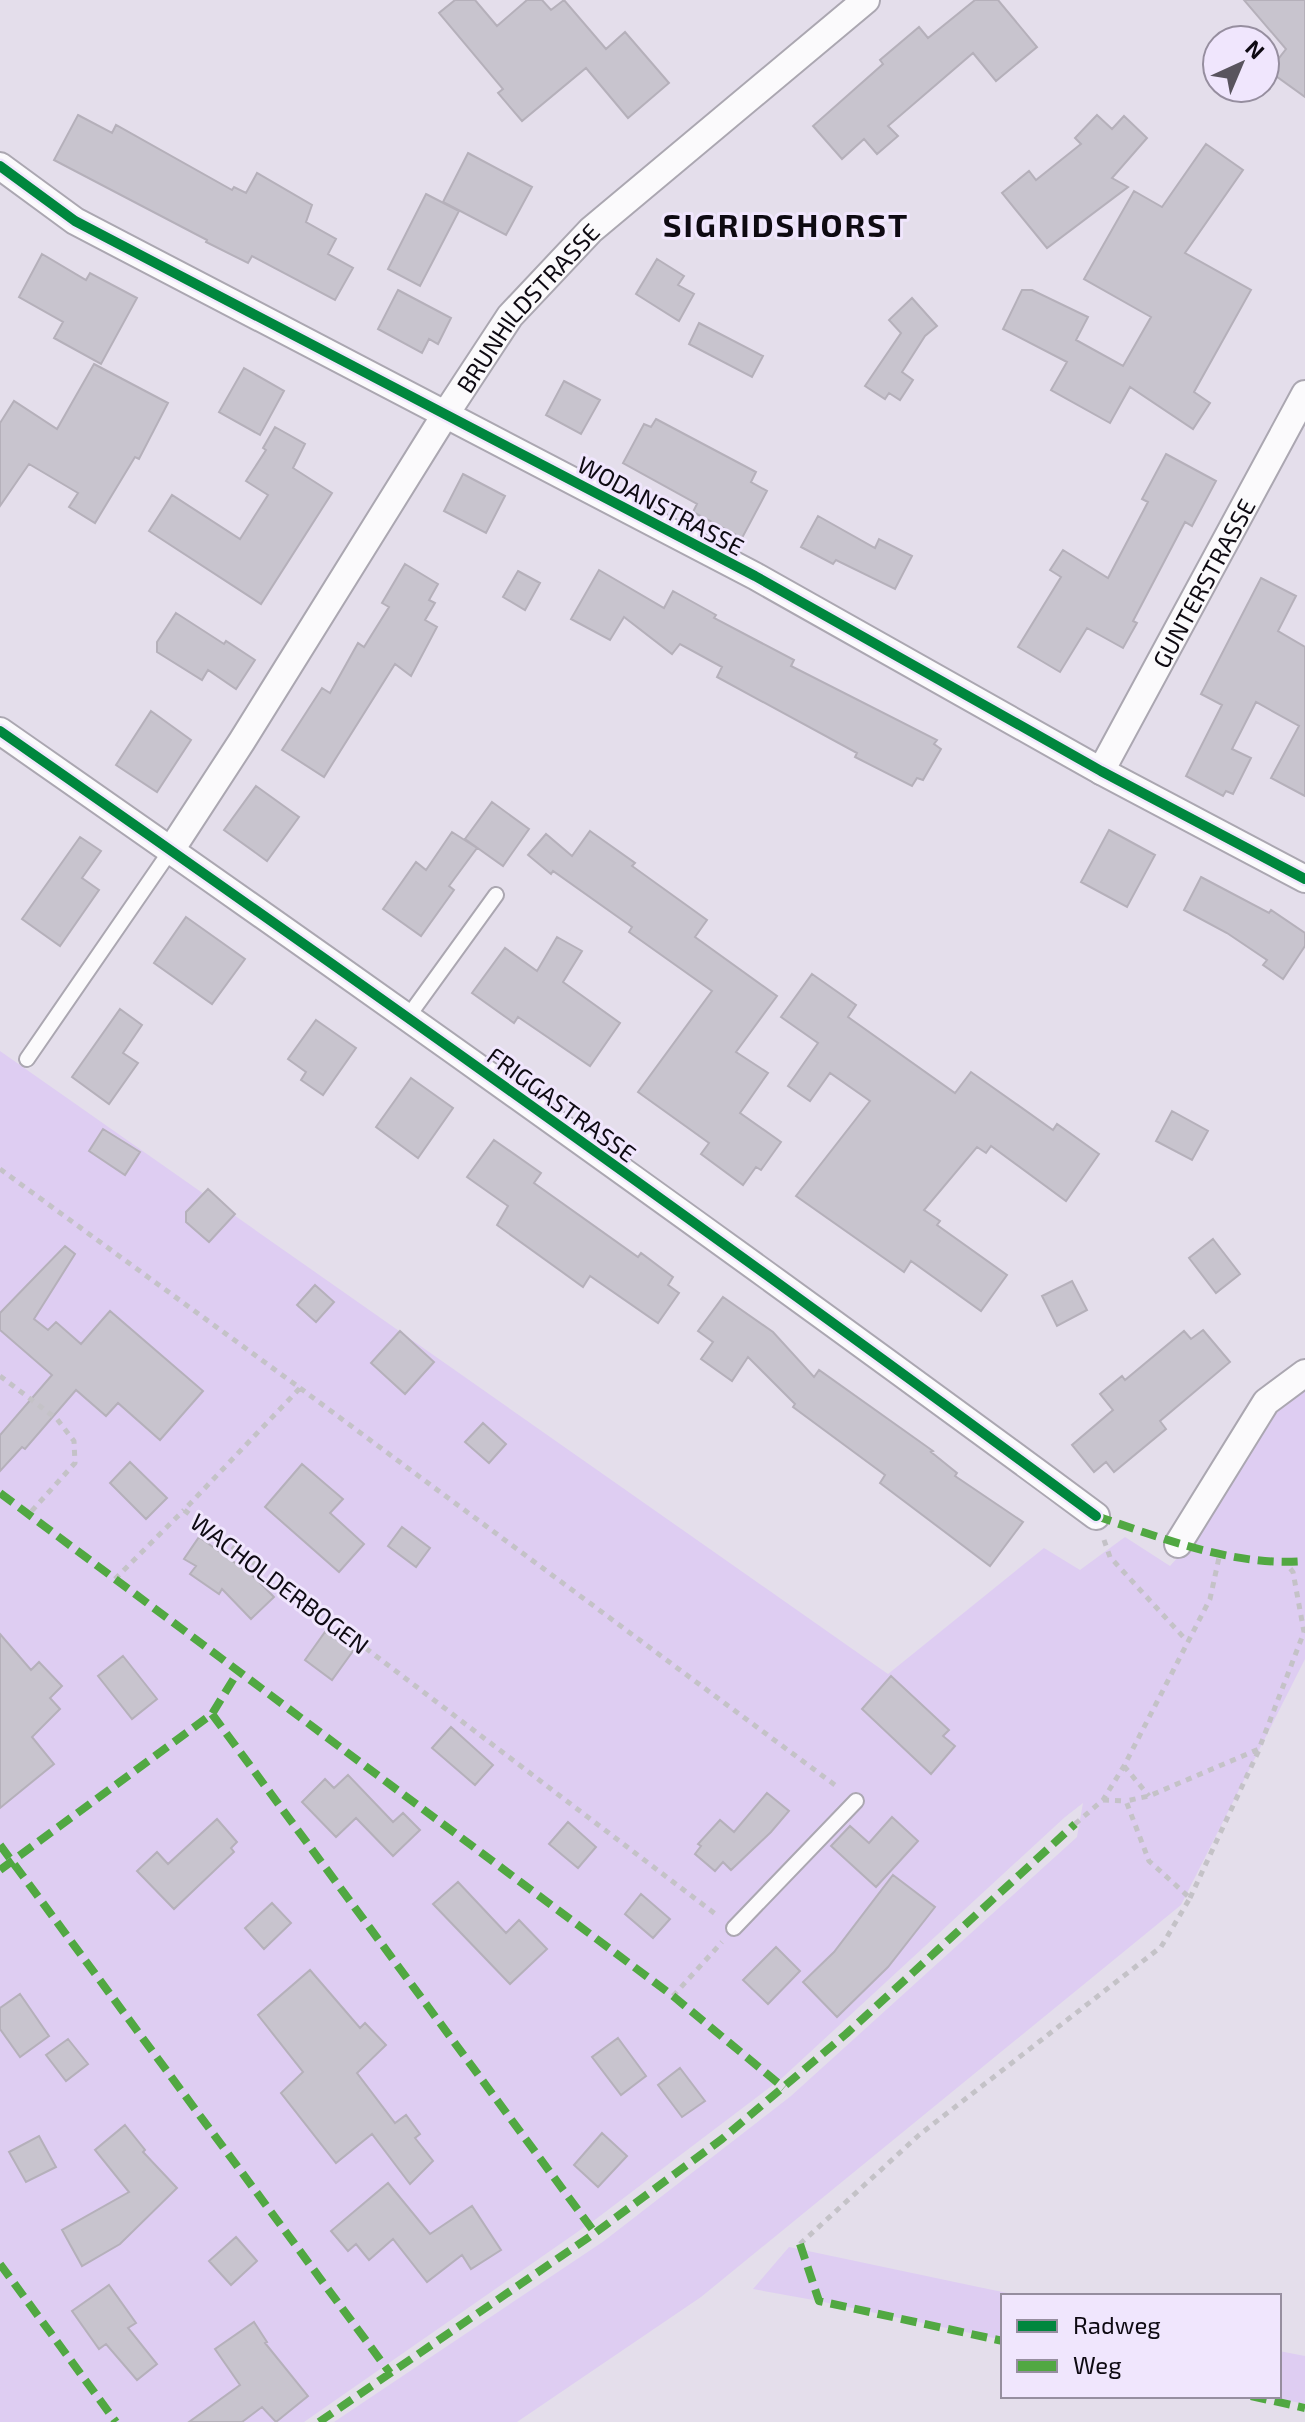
<svg xmlns="http://www.w3.org/2000/svg" width="1305" height="2422" font-family="'Exo 2',sans-serif">
  <style>
    .green { fill: #decdf2 }
    .building { fill: #c8c4ce; stroke: #b5b0ba; stroke-width: 2 }
    .lines { fill: none; stroke-linecap: round; stroke-linejoin: round }
    .lane-casing { stroke: #aba7b1; stroke-width: 18 }
    .street-casing { stroke: #aba7b1; stroke-width: 30 }
    .path { stroke: #c4c2c7; stroke-width: 5; stroke-dasharray: 6 6; stroke-linecap: butt }
    .lane { stroke: #fbfafc; stroke-width: 14 }
    .street { stroke: #fbfafc; stroke-width: 26 }
    .quiet { stroke: #51a842; stroke-width: 8; stroke-dasharray: 16 8; stroke-linecap: butt }
    .cycleway-casing { stroke: #f0e6fd; stroke-width: 15 }
    .cycleway { stroke: #00873e; stroke-width: 10 }
    .labels { text-anchor: middle; dominant-baseline: central; stroke-width: 6; stroke-linejoin: round; paint-order: stroke }
    .street-label { font-size: 24px; fill: #0e0a12; stroke: #f0e6fd }
    .district-label { font-size: 32px; font-weight: bold; letter-spacing: 2px; fill: #0e0a12; stroke: #f0e6fd }
  </style>
  <rect width="100%" height="100%" fill="#e4deeb"/>
  <!-- green -->
  <path class="green" d="M0 1051 888 1674 1044 1548 1080 1570 1125 1537 1170 1566 1195 1538 1274 1405 1305 1385V1659L1181 1905 701 2297 517 2422H334L604 2241 791 2096 1077 1837 1083 1803 1065 1817 782 2078 596 2219 304 2422H0Z
    M789 2247 1021 2296H1003V2340L819 2301 753 2289Z
    M1279 2351 1305 2356V2404L1266 2396H1279Z"/>
  <!-- building -->
  <path class="building" d="M455 0H475L497 26 527 0H542L551 10 564 0 606 49 625 32 669 83 628 118 586 68 522 121 498 93 503 89 439 13Z
    M975 0H998L1037 47 996 81 973 53 888 126 898 136 877 154 864 139 842 159 813 126 883 64 880 60 919 27 928 38Z
    M1244 0H1305V97L1269 71 1286 49Z
    M78 115 112 133 116 125 232 190 234 187 246 193 257 173 312 205 306 222 336 239 328 254 353 268 335 300 252 256 248 263 206 242 207 240 54 160Z
    M1097 115 1112 129 1124 116 1147 138 1112 178 1128 187 1047 248 1002 193 1029 171 1036 180 1081 144 1075 138Z
    M1206 144 1243 170 1185 253 1251 290 1194 392 1210 403 1193 429 1130 387 1110 423 1051 390 1067 362 1003 329 1022 290H1032L1088 317 1076 340 1123 366 1151 317 1084 279 1134 191 1162 207Z
    M468 153 532 187 506 235 443 202Z
    M426 194 459 211 420 286 388 269Z
    M42 254 86 280 90 273 137 298 101 364 54 338 63 322 19 297Z
    M657 259 684 276 678 285 694 294 679 321 636 294Z
    M398 290 451 318 438 344 429 339 422 353 378 329Z
    M912 298 937 326 925 336 902 372 913 380 900 400 889 393 885 399 865 386 901 333 889 320Z
    M699 323 763 356 752 377 689 344Z
    M94 364 168 403 139 459 135 457 95 523 69 507 78 493 29 464 0 506V423L14 401 57 429Z
    M244 368 284 391 260 435 219 412Z
    M564 381 600 400 581 434 546 415Z
    M656 419 756 472 751 482 767 491 742 538 693 512 697 504 623 463 644 424 651 427Z
    M275 427 305 444 293 468 332 493 261 604 149 531 172 495 240 539 268 495 246 481 266 450 263 448Z
    M1166 454 1216 481 1192 526 1185 522 1133 621 1137 623 1123 648 1087 628 1060 672 1018 647 1061 577 1050 570 1063 550 1108 578 1148 502 1142 499Z
    M463 474 505 496 486 533 444 511Z
    M818 516 875 548 879 539 912 556 895 589 836 560 833 564 801 547Z
    M405 564 438 584 429 600 435 603 425 620 437 627 411 676 395 664 324 777 282 750 322 688 330 693 358 643 364 647 389 607 382 603Z
    M599 570 664 608 673 591 716 615 714 618 794 660 791 666 937 740 934 744 941 749 923 780 917 778 912 786 855 757 857 753 717 677 722 667 680 644 672 654 624 617 610 640 571 619Z
    M518 571 540 583 525 610 503 597Z
    M1261 578 1296 596 1278 631 1305 647V796L1271 778 1299 726 1256 702 1232 749 1251 758 1233 794 1226 791 1223 796 1186 776 1222 705 1201 694Z
    M176 613 224 644 226 641 255 660 236 689 208 670 202 680 157 652V642Z
    M151 711 191 740 157 792 116 765Z
    M256 786 299 817 267 861 224 830Z
    M492 802 529 829 503 866 465 839Z
    M1109 830 1155 855 1127 907 1081 882Z
    M590 831 635 863 632 866 707 920 695 937 777 996 736 1052 768 1073 740 1113 781 1142 761 1170 756 1167 743 1185 701 1154 709 1143 638 1092 712 991 629 932 632 927 553 871 551 874 528 855 546 834 572 856Z
    M452 832 477 848 449 886 454 890 421 936 383 909 416 862 426 870Z
    M80 837 101 851 82 878 99 890 60 946 22 919Z
    M1201 877 1269 913 1271 910 1305 933V946L1283 979 1263 965 1267 960 1227 933 1184 910Z
    M186 917 245 959 212 1004 154 963Z
    M557 937 582 951 563 982 620 1023 590 1066 518 1017 514 1023 472 993 505 948 537 971Z
    M812 974 856 1005 848 1017 955 1093 971 1072 1053 1130 1057 1124 1099 1154 1066 1201 991 1146 986 1153 977 1147 924 1210 940 1221 937 1225 1007 1275 981 1311 911 1261 904 1272 796 1196 870 1101 830 1073 810 1101 788 1086 818 1043 781 1017Z
    M120 1009 142 1025 123 1053 138 1063 109 1104 72 1077Z
    M316 1020 356 1048 323 1095 301 1080 306 1072 288 1059Z
    M411 1078 453 1108 418 1158 376 1127Z
    M1172 1111 1208 1131 1192 1160 1156 1141Z
    M103 1129 140 1152 125 1175 89 1151Z
    M494 1140 541 1173 534 1183 638 1257 641 1253 673 1277 668 1285 679 1293 658 1323 590 1276 583 1287 497 1225 508 1206 467 1177Z
    M208 1189 235 1214 209 1242 186 1222V1212Z
    M1213 1239 1240 1274 1216 1293 1189 1258Z
    M65 1246 75 1254 34 1319 48 1330 56 1322 81 1344 110 1311 203 1391 160 1440 118 1403 106 1416 76 1390 25 1449 22 1447 0 1471V1435L52 1375 0 1330V1313Z
    M1072 1281 1087 1310 1057 1326 1042 1296Z
    M315 1285 334 1302 316 1322 297 1305Z
    M723 1297 773 1332 814 1377 819 1370 933 1451 931 1452 957 1473 955 1476 1023 1522 990 1566 880 1483 885 1475 793 1407 795 1404 748 1357 732 1381 701 1359 713 1342 698 1331Z
    M1203 1330 1230 1362 1160 1421 1166 1429 1114 1472 1106 1462 1094 1472 1072 1445 1113 1410 1100 1394 1122 1376 1125 1380 1184 1331 1191 1339Z
    M400 1331 434 1362 405 1394 371 1363Z
    M483 1423 506 1444 489 1463 465 1442Z
    M130 1462 167 1498 146 1519 110 1483Z
    M302 1464 343 1499 330 1513 364 1544 339 1572 265 1507Z
    M402 1527 430 1548 416 1567 388 1546Z
    M199 1537 252 1575 274 1597 251 1619 222 1589 219 1594 190 1574 196 1566 184 1559Z
    M325 1632 353 1651 332 1680 305 1660Z
    M0 1634 31 1670 39 1662 62 1686 50 1698 60 1709 32 1737 54 1764 0 1808Z
    M123 1656 157 1699 132 1719 98 1676Z
    M891 1676 949 1730 943 1736 955 1746 931 1774 862 1709Z
    M451 1727 493 1765 475 1785 432 1748Z
    M348 1775 393 1822 403 1813 420 1830 393 1856 356 1818 336 1837 302 1802 325 1779 334 1788Z
    M767 1793 789 1811 771 1832 731 1870 723 1862 715 1871 695 1854 701 1846 698 1844 720 1820 734 1832Z
    M892 1817 918 1841 876 1887 831 1846 850 1826 869 1843Z
    M217 1819 237 1842 231 1848 234 1852 174 1909 137 1871 157 1852 168 1864Z
    M568 1822 596 1847 578 1868 549 1844Z
    M893 1875 935 1907 888 1967 837 2017 803 1982 834 1952Z
    M458 1882 506 1933 519 1920 547 1949 510 1984 433 1904Z
    M641 1894 670 1919 653 1938 625 1914Z
    M272 1903 291 1923 264 1949 245 1928Z
    M776 1947 800 1971 768 2004 743 1980Z
    M310 1970 360 2028 365 2023 386 2045 357 2073 395 2123 406 2115 420 2134 415 2138 433 2161 410 2184 372 2134 336 2163 281 2093 303 2072 258 2015Z
    M20 1994 49 2036 20 2057 0 2029V2008Z
    M618 2038 646 2076 621 2095 592 2057Z
    M68 2039 88 2064 66 2081 46 2055Z
    M680 2068 705 2101 682 2117 658 2085Z
    M125 2125 145 2150 143 2152 177 2188 120 2244 82 2266 62 2230 129 2192 95 2150Z
    M602 2133 627 2156 598 2187 574 2165Z
    M39 2136 56 2167 26 2182 9 2152Z
    M388 2183 430 2234 472 2206 501 2250 471 2269 462 2255 427 2282 393 2239 369 2260 356 2244 348 2251 331 2231Z
    M236 2237 257 2261 231 2285 209 2261Z
    M109 2285 136 2323 128 2328 157 2364 137 2380 106 2344 99 2349 72 2311Z
    M254 2322 267 2342 265 2343 308 2396 276 2422 262 2407 242 2422H189L240 2385 215 2349Z"/>
  <g class="lines">
    <defs>
      <path id="lane" d="M407 1018 496 895
        M27 1059 171 850
        M734 1928 856 1801"/>
      <g id="street">
        <path d="M0 166 75 221 755 576 1101 771 1305 879"/>
        <path d="M0 731C369 988 735 1249 1096 1516"/>
        <path id="s1" d="M1101 771 1305 394"/>
        <path id="s2" d="M171 850 242 741 445 415 510 316 591 230 866 0"/>
        <path d="M1178 1544 1266 1402 1305 1373"/>
      </g>
    </defs>
    <!-- lane casing -->
    <use href="#lane" class="lane-casing"/>
    <!-- street casing -->
    <use href="#street" class="street-casing"/>
    <!-- path -->
    <path class="path" d="M0 1169 300 1388 184 1510 718 1916
      M0 1376 57 1419 74 1441 75 1463 29 1514
      M300 1388 839 1788
      M1104 1540 1110 1557 1187 1641
      M115 1579 184 1510
      M1124 1766 1149 1796
      M1103 1800 1126 1801
      M1075 1824 1103 1800 1124 1766 1210 1599 1220 1553
      M1190 1898 1259 1750
      M673 1996 722 1942
      M800 2244 919 2135 1161 1947 1190 1898 1149 1861 1126 1801 1149 1796 1259 1749 1304 1632 1293 1572 1285 1562"/>
    <!-- lane -->
    <use href="#lane" class="lane"/>
    <!-- street -->
    <use href="#street" class="street"/>
    <!-- quiet -->
    <path class="quiet" d="M0 1493 673 1996 784 2088
      M1096 1516C1162 1538 1234 1567 1305 1561
      M212 1714 595 2233
      M0 1845 390 2373
      M0 1870 212 1714 239 1670
      M800 2244 819 2301 1003 2341
      M0 2264 116 2422
      M1251 2396 1305 2408
      M319 2422 595 2233 722 2139 846 2034 1075 1824"/>
    <defs>
      <path id="cycleway" d="M0 166 75 221 755 576 1101 771 1305 879
        M0 731C369 988 735 1249 1096 1516"/>
    </defs>
    <!-- cycleway casing -->
    <use href="#cycleway" class="cycleway-casing"/>
    <!-- cycleway -->
    <use href="#cycleway" class="cycleway"/>
  </g>
  <g class="labels">
    <!-- street labels -->
    <g class="street-label">
      <text stroke="none"><textPath href="#s2" startOffset="650">BRUNHILDSTRASSE</textPath></text>
      <text transform="translate(661 505) rotate(28)">WODANSTRASSE</text>
      <text stroke="none"><textPath href="#s1" startOffset="214">GUNTERSTRASSE</textPath></text>
      <text transform="translate(562 1104) rotate(36)">FRIGGASTRASSE</text>
      <text transform="translate(280 1583) rotate(37)">WACHOLDERBOGEN</text>
    </g>
    <!-- district labels -->
    <g class="district-label">
      <text x="786" y="224">SIGRIDSHORST</text>
    </g>
  </g>
  <!-- legend -->
  <rect x="1001" y="2294" width="280" height="104" fill="#f0e6fd" stroke="#968e9f" stroke-width="2"/>
  <rect x="1017" y="2320" width="40" height="12" fill="#00873e" stroke="#968e9f" stroke-width="2"/>
  <text x="1073" y="2334" font-size="24" fill="#0e0a12">Radweg</text>
  <rect x="1017" y="2360" width="40" height="12" fill="#51a842" stroke="#968e9f" stroke-width="2"/>
  <text x="1073" y="2374" font-size="24" fill="#0e0a12">Weg</text>
  <!-- north arrow -->
  <g transform="translate(1241 64) rotate(44)"><circle r="38" fill="#f0e6fd" stroke="#968e9f" stroke-width="2"/>
  <path d="M0-6L14 30L0 20L-14 30Z" fill="#59545e"/>
  <text y="-12" font-size="22" font-weight="bold" text-anchor="middle" fill="#0e0a12">N</text>
  </g>
</svg>
